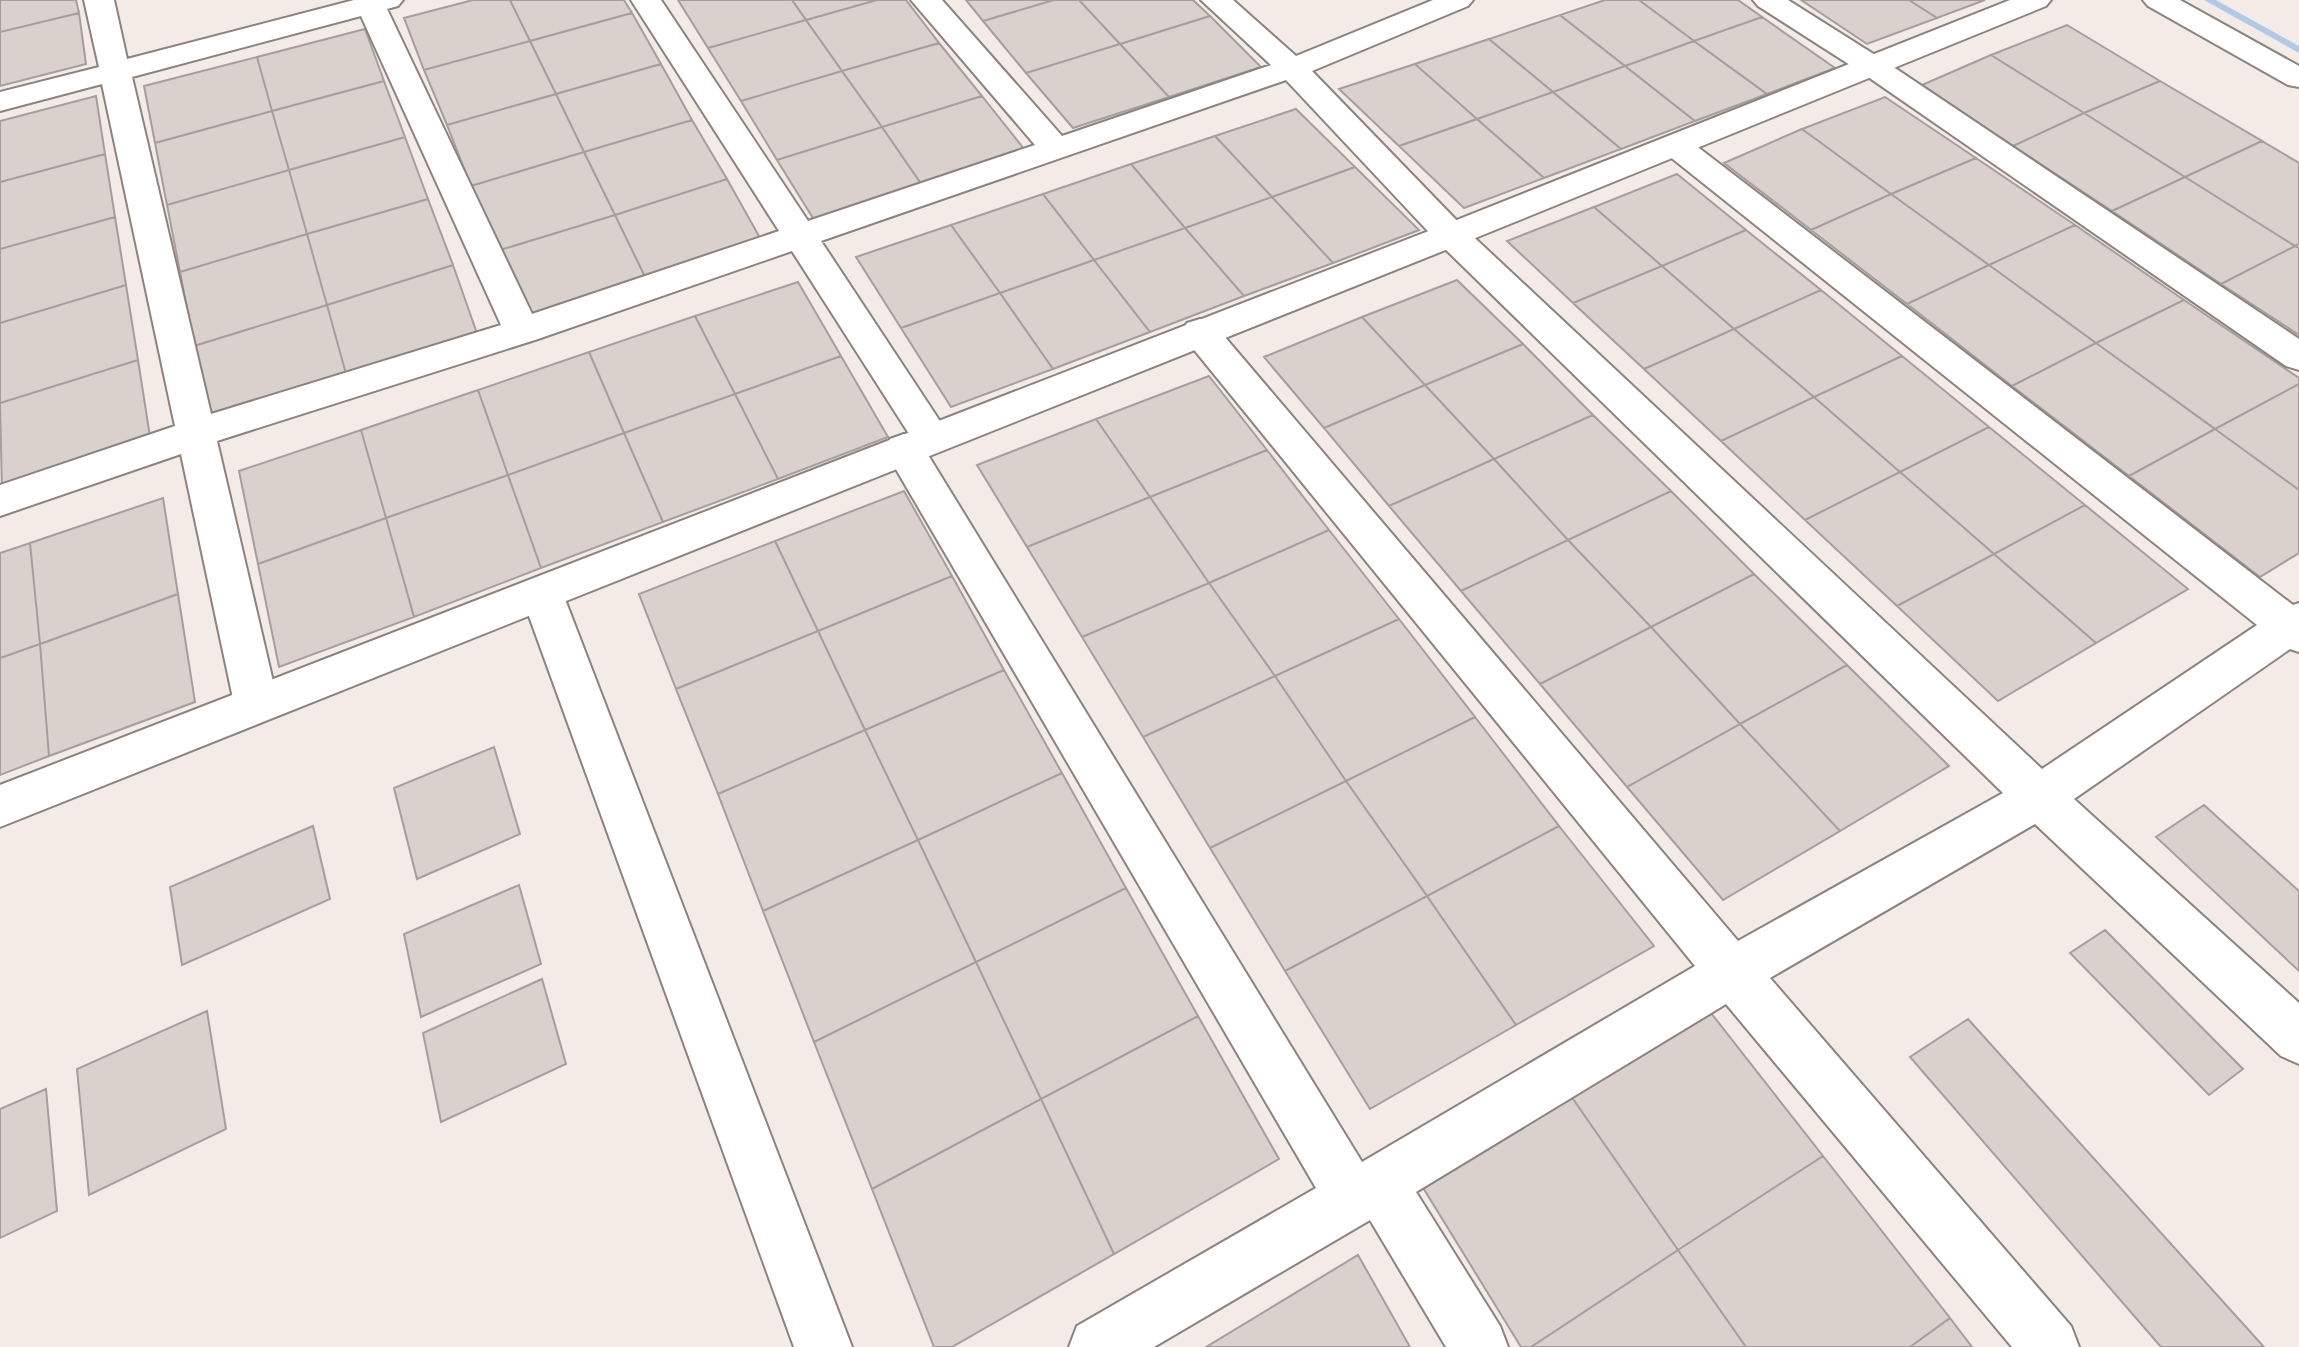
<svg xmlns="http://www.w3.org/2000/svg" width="2299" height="1347" font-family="Lato,sans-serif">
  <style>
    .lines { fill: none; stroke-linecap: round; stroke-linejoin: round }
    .stream { fill: #b0c9e6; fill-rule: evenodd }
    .building { fill: #dad0cc; stroke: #a79d9a; stroke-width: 2 }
    .street-casing { stroke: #8b837e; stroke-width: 4 }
    .secondary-casing { stroke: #8b837e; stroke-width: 4 }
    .street { fill: #fff; fill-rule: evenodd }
    .secondary { fill: #fff; fill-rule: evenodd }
  </style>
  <rect width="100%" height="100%" fill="#f4ebe6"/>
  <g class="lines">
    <!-- stream -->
    <path class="stream" d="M2204 0H2216L2299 46V53Z"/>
  </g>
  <!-- building -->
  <path class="building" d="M0 0H76L79 13 0 32Z
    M473 0H510L530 41 424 70 404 18Z
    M510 0H624L632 13 530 41Z
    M678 0H792L806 20 708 48Z
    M792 0H877L806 20Z
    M877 0H906L939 43 842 71 806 20Z
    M966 0H1054L983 21Z
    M1054 0H1079L1120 44 1026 73 983 21Z
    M1079 0H1193L1210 16 1120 44Z
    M1605 0H1639L1694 41 1625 66 1560 15Z
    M1639 0H1738L1762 17 1694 41Z
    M1801 0H1909L1937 18 1867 44Z
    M1909 0H1985L1937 18Z
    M79 13 86 64 0 86V32Z
    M632 13 661 64 556 94 530 41Z
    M1560 15 1625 66 1553 92 1489 39Z
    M1210 16 1261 67 1169 97 1120 44Z
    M1762 17 1835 68 1767 94 1694 41Z
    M806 20 842 71 741 101 708 48Z
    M2067 25 2160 81 2084 113 1991 55Z
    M365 29 384 81 272 111 257 57Z
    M1489 39 1553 92 1477 119 1415 64Z
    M530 41 556 94 447 125 424 70Z
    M1694 41 1767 94 1695 121 1625 66Z
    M939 43 982 96 882 127 842 71Z
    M1120 44 1169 97 1073 128 1026 73Z
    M1991 55 2084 113 2013 146 1922 85Z
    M257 57 272 111 155 143 144 86Z
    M661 64 692 120 584 152 556 94Z
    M1415 64 1477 119 1399 146 1339 89Z
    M1625 66 1695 121 1621 149 1553 92Z
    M842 71 882 127 777 160 741 101Z
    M384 81 405 137 289 170 272 111Z
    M2160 81 2262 141 2185 177 2084 113Z
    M1553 92 1621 149 1544 178 1477 119Z
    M556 94 584 152 471 186 447 125Z
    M96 96 105 154 0 182V121Z
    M982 96 1028 154 924 188 882 127Z
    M1885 97 1976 158 1891 194 1802 129Z
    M1296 109 1355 167 1272 197 1215 136Z
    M272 111 289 170 167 205 155 143Z
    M2084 113 2185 177 2112 211 2013 146Z
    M1477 119 1544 178 1464 208 1399 146Z
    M692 120 727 179 615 215 584 152Z
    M882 127 924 188 816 223 777 160Z
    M1802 129 1891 194 1811 230 1724 163Z
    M1215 136 1272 197 1185 228 1131 164Z
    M405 137 428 199 307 234 289 170Z
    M2262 141 2299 163V244L2295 246 2185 177Z
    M584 152 615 215 497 251 471 186Z
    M105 154 115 217 0 249V182Z
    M1976 158 2075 225 1989 265 1891 194Z
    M1131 164 1185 228 1094 260 1043 194Z
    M1355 167 1419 230 1333 263 1272 197Z
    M289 170 307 234 180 272 167 205Z
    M1677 174 1746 230 1662 266 1594 207Z
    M2185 177 2295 246 2221 284 2112 211Z
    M727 179 764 245 648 283 615 215Z
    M1043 194 1094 260 1000 293 951 225Z
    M1891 194 1989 265 1907 304 1811 230Z
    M1272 197 1333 263 1244 296 1185 228Z
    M428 199 453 265 327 305 307 234Z
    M1594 207 1662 266 1573 303 1507 241Z
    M615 215 648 283 526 323 497 251Z
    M115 217 126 285 0 323V249Z
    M951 225 1000 293 901 328 856 257Z
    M2075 225 2184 300 2096 343 1989 265Z
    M1185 228 1244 296 1150 332 1094 260Z
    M1746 230 1821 290 1734 329 1662 266Z
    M307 234 327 305 194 346 180 272Z
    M2295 246 2299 248V335L2221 284Z
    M1094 260 1150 332 1053 369 1000 293Z
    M453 265 479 339 348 381 327 305Z
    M1989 265 2096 343 2012 386 1907 304Z
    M1662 266 1734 329 1644 369 1573 303Z
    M1457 280 1523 344 1425 385 1362 317Z
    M798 282 841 356 735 394 695 316Z
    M126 285 138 360 0 403V323Z
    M1821 290 1902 356 1814 397 1734 329Z
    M1000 293 1053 369 951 407 901 328Z
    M2184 300 2299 378V384L2215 429 2096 343Z
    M327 305 348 381 210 427 194 346Z
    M695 316 735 394 624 433 589 352Z
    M1362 317 1425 385 1324 428 1264 357Z
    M1734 329 1814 397 1721 441 1644 369Z
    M2096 343 2215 429 2129 476 2012 386Z
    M1523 344 1593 415 1494 459 1425 385Z
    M589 352 624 433 508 475 478 390Z
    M841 356 888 437 778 479 735 394Z
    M1902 356 1989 427 1900 472 1814 397Z
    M138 360 151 443 2 491 0 403Z
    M1209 376 1267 450 1150 497 1096 419Z
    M2299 384V490L2215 429Z
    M1425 385 1494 459 1389 506 1324 428Z
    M478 390 508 475 386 518 361 430Z
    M735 394 778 479 663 522 624 433Z
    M1814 397 1900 472 1805 520 1721 441Z
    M1593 415 1671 491 1568 540 1494 459Z
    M1096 419 1150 497 1027 547 977 465Z
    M1989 427 2085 505 1994 554 1900 472Z
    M2215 429 2299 490V553L2260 577 2129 476Z
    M361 430 386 518 258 564 239 471Z
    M624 433 663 522 541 568 508 475Z
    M1267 450 1329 530 1209 583 1150 497Z
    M1494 459 1568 540 1461 591 1389 506Z
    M1900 472 1994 554 1897 606 1805 520Z
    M508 475 541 568 414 617 386 518Z
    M904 491 952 576 818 631 775 541Z
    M1671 491 1754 574 1651 627 1568 540Z
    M1150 497 1209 583 1082 637 1027 547Z
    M163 498 178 594 40 644 30 543Z
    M2085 505 2188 589 2096 643 1994 554Z
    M386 518 414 617 279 667 258 564Z
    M1329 530 1399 619 1275 676 1209 583Z
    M1568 540 1651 627 1540 684 1461 591Z
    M775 541 818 631 676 689 639 594Z
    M30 543 40 644 0 658V553Z
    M1994 554 2096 643 1998 701 1897 606Z
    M1754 574 1847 665 1740 724 1651 627Z
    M952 576 1004 670 865 730 818 631Z
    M1209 583 1275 676 1143 737 1082 637Z
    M178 594 195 702 49 756 40 644Z
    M1399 619 1475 717 1346 781 1275 676Z
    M1651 627 1740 724 1627 787 1540 684Z
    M818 631 865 730 718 794 676 689Z
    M40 644 49 756 0 775V658Z
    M1847 665 1949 766 1840 831 1740 724Z
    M1004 670 1062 773 918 840 865 730Z
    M1275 676 1346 781 1210 848 1143 737Z
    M1475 717 1559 826 1427 896 1346 781Z
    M1740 724 1840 831 1723 900 1627 787Z
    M865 730 918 840 763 911 718 794Z
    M494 747 520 834 417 879 394 788Z
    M1062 773 1126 888 976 962 918 840Z
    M1346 781 1427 896 1285 971 1210 848Z
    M2204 805 2299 891V971L2156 837Z
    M313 826 330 899 182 965 170 887Z
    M1559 826 1654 946 1516 1025 1427 896Z
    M918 840 976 962 814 1042 763 911Z
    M519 885 541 964 421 1017 404 934Z
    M1126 888 1198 1016 1041 1099 976 962Z
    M1427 896 1516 1025 1370 1109 1285 971Z
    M2105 930 2243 1069 2209 1095 2070 953Z
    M976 962 1041 1099 872 1189 814 1042Z
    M542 979 566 1064 441 1122 423 1033Z
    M207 1011 226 1129 89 1195 77 1069Z
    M1711 1013 1823 1156 1678 1250 1571 1096Z
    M1198 1016 1279 1159 1114 1254 1041 1099Z
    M1968 1019 2264 1347H2161L1910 1057Z
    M46 1089 57 1211 0 1238V1109Z
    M1571 1096 1678 1250 1531 1347H1521L1422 1186Z
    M1041 1099 1114 1254 952 1347H934L872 1189Z
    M1823 1156 1950 1318 1910 1347H1746L1678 1250Z
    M1678 1250 1746 1347H1531Z
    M1358 1255 1410 1347H1206Z
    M1950 1318 1972 1347H1910Z"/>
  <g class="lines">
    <defs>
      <path id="street" d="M84 0H114L127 59 354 0H403L398 6 387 9 532 314 779 231 631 0H661L808 221 1035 145 911 0H942L1062 136 1271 65 1201 0H1233L1296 56 1433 0H1473L1468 6 1312 71 1463 227 2042 769 2257 625 1664 152 1659 145 1664 138 1675 135 1686 138 2293 605 2299 603V652L2290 649 2074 799 2299 1003V1064L2281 1056 2035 824 1770 978 2071 1326 2079 1347H2012L1726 1004 1416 1192 1500 1326 1508 1347H1446L1370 1220 1154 1347H1069L1077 1326 1316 1188 890 459 884 449 890 439 904 434 911 437 792 251 535 340 217 441 278 703 272 716 256 722 240 716 234 703 181 454 0 516V485L175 426 102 84 0 111V92L99 67ZM361 16 501 325 211 414 132 77ZM1286 80 1439 243 2003 793 1738 941 1213 323 1200 319 1187 323 1182 332 1187 341 1695 966 1362 1162 925 450 932 452 946 448 951 438 821 241Z
        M1753 0H1788L1883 60 2299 339V370L2286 366 1861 72 1758 6Z
        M542 577 557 582 563 594 852 1347H794L521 594 527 582Z"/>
      <path id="secondary" d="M2010 0H2051L2046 6 1463 243 0 827V785L1439 227Z
        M2143 0H2180L2299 66V87L2288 85 2148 6Z"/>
    </defs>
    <!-- street casing -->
    <use href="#street" class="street-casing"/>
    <!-- secondary casing -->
    <use href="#secondary" class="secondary-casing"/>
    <!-- street -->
    <use href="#street" class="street"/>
    <!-- secondary -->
    <use href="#secondary" class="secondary"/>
  </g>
</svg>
